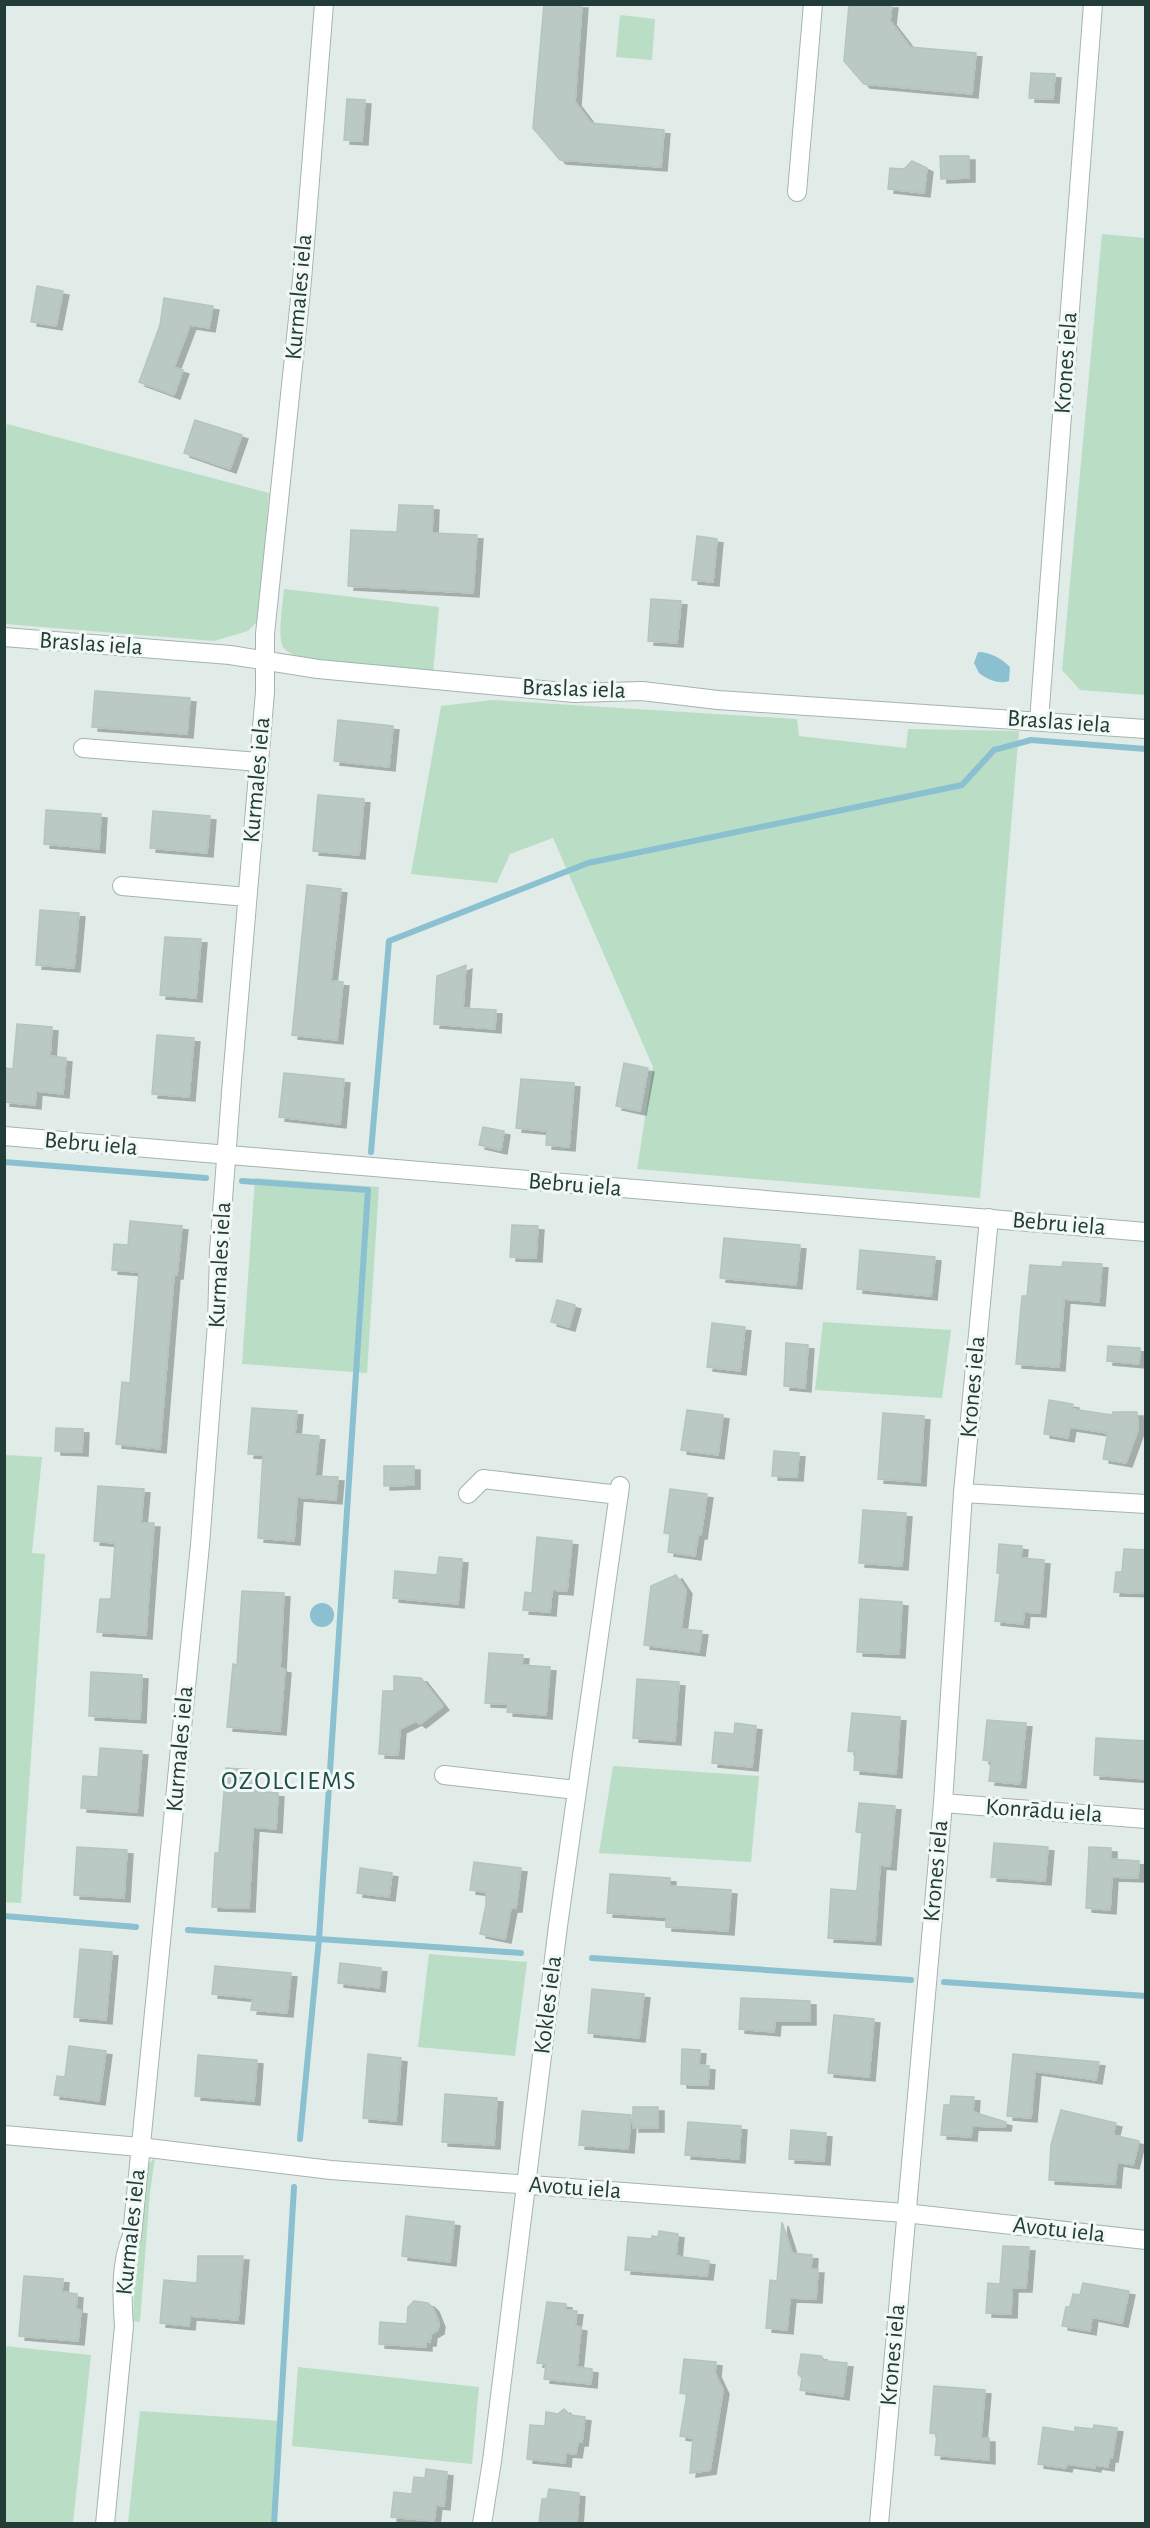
<svg xmlns="http://www.w3.org/2000/svg" width="1150" height="2528" font-family="'Alegreya Sans',sans-serif">
  <style>
    .green { fill: #baddc6 }
    .water { fill: #8ac0d0 }
    .lines { fill: none; stroke-linecap: round; stroke-linejoin: round }
    .stream { stroke: #8ac0d0; stroke-width: 6 }
    .building { fill: #bac9c4; stroke: #b4c5bf; stroke-width: 1.5; filter: url(#shadow) }
    .minor-casing { stroke: #a4b4af; stroke-width: 20 }
    .minor { stroke: #fff; stroke-width: 18 }
    .labels { text-anchor: middle; dominant-baseline: central; stroke-width: 6; stroke-linejoin: round; paint-order: stroke }
    .street-label { font-size: 24px; fill: #223c37; stroke: #f2f8f6 }
    .neighbourhood-label { font-size: 26px; letter-spacing: 1.5px; fill: #1e4e47; stroke: #f2f8f6 }
  </style>
  <defs>
    <filter id="shadow"><feDropShadow dx="6" dy="4" stdDeviation="0" flood-color="#0004"/></filter>
  </defs>
  <rect width="100%" height="100%" fill="#e1ece8"/>
  <!-- green -->
  <path class="green" d="M620 15 655 19 652 60 616 57Z
    M1102 234 1145 238V695L1080 690 1062 670Z
    M7 424 269 493 259 620 248 631 214 641 5 624 4 440Z
    M284 589 439 607 433 674 304 659C297 656 287 653 283 647 277 636 283 602 284 589Z
    M492 700 797 719 799 736 906 748 908 729 1019 731 980 1198 637 1169 653 1067 553 838 510 854 497 883 411 874 441 706Z
    M255 1178 379 1187 367 1373 242 1364Z
    M823 1322 951 1330 942 1398 815 1390Z
    M5 1455 42 1457 32 1553 45 1554 21 1903 4 1902Z
    M613 1766 759 1776 751 1862 599 1853Z
    M429 1954 527 1962 515 2056 418 2047Z
    M155 2158 150 2192 140 2322 133 2321C135 2299 132 2278 134 2255 136 2225 143 2195 147 2165Z
    M5 2346 91 2355 73 2523H5Z
    M298 2367 479 2387 472 2464 292 2446Z
    M140 2411 283 2421 274 2523H128Z"/>
  <!-- water -->
  <path class="water" d="M978 652C991 652 1002 659 1010 667L1009 681C999 685 987 679 979 673L974 663Z
    M310 1615a12 12 0 1 1 24 0a12 12 0 1 1-24 0Z"/>
  <g class="lines">
    <!-- stream -->
    <path class="stream" d="M371 1152 389 941 588 863 962 785 994 750 1031 740 1146 749
      M4 1162 206 1178
      M242 1181 368 1190 319 1939 300 2139
      M4 1916 136 1927
      M188 1930 521 1953
      M592 1958 911 1980
      M944 1982 1146 1996
      M274 2524 294 2187"/>
  </g>
  <!-- building -->
  <path class="building" d="M544 4H582L575 102 591 123 664 130 661 167 560 160 533 128Z
    M849 4H892L890 21 910 47 976 53 972 94 864 84 844 61Z
    M1031 73 1055 74 1053 99 1029 98Z
    M347 99 365 100 362 141 344 140Z
    M940 156H969V178L941 179Z
    M912 161 927 168 924 193 888 189 890 168 904 169Z
    M37 286 63 291 56 326 31 322Z
    M164 298 213 306 209 328 190 325 174 367 183 370 174 395 139 382 160 325Z
    M195 420 242 435 230 469 184 453Z
    M399 505 433 506 432 533 477 535 473 593 348 586 351 530 397 532Z
    M697 536 717 539 713 582 692 580Z
    M651 599 681 601 677 643 648 641Z
    M95 691 190 698 187 734 92 727Z
    M338 720 393 726 389 767 334 761Z
    M318 795 364 799 359 855 313 851Z
    M46 810 101 814 99 849 44 844Z
    M153 811 210 816 207 853 150 848Z
    M307 885 341 889 331 981 343 982 337 1040 292 1035Z
    M40 910 79 913 74 968 36 965Z
    M165 937 201 939 196 998 160 995Z
    M466 965 463 1008 496 1010 495 1029 434 1024 437 976Z
    M17 1024 52 1027 50 1056 66 1058 63 1094 36 1091 35 1105 4 1102 6 1068 13 1069Z
    M157 1035 194 1038 189 1097 152 1094Z
    M624 1063 648 1068 640 1111 616 1106Z
    M284 1073 344 1079 340 1124 279 1117Z
    M521 1079 574 1083 569 1147 546 1145 547 1131 516 1128Z
    M483 1127 504 1131 501 1150 479 1145Z
    M130 1221 182 1226 177 1275H174L160 1449 116 1444 122 1382 130 1383 139 1272 112 1270 114 1244 128 1245Z
    M512 1225 538 1226 536 1258 510 1257Z
    M724 1238 800 1245 796 1285 720 1278Z
    M860 1250 935 1257 931 1296 857 1289Z
    M1063 1262 1102 1264 1099 1302 1064 1299 1059 1367 1016 1364 1022 1296H1027L1030 1265 1062 1267Z
    M557 1300 575 1305 569 1327 551 1322Z
    M712 1323 745 1327 740 1371 707 1367Z
    M786 1343 808 1345 805 1388 784 1386Z
    M1108 1346 1140 1348 1139 1364 1107 1361Z
    M1049 1400 1073 1404 1072 1409 1112 1415 1113 1412H1137L1138 1430 1126 1463 1103 1459 1108 1433 1070 1427 1068 1438 1044 1434Z
    M252 1408 297 1411 295 1434 319 1436 315 1476 338 1477 336 1500 297 1497 294 1541 258 1538 263 1455 248 1454Z
    M687 1410 723 1415 718 1455 681 1450Z
    M883 1413 924 1416 920 1482 878 1479Z
    M56 1428 83 1429 82 1452 55 1451Z
    M774 1451 799 1453 797 1477 772 1476Z
    M384 1466H414V1485L384 1486Z
    M98 1486 144 1489 141 1523H154L146 1635 97 1632 100 1599H111L115 1543 94 1541Z
    M670 1489 707 1494 701 1535H698L695 1556 668 1552 670 1534 664 1533Z
    M863 1510 906 1513 902 1566 859 1563Z
    M537 1537 572 1541 567 1591 552 1590 550 1612 523 1610 525 1592 532 1593Z
    M999 1544 1022 1546 1021 1558 1044 1560 1040 1613 1024 1612 1023 1624 995 1621 1000 1573H997Z
    M1124 1549 1146 1550V1593L1114 1592 1116 1572H1122Z
    M439 1557 462 1559 458 1604 393 1598 395 1571 437 1575Z
    M676 1575 686 1590 681 1629 702 1631 699 1652 644 1645 651 1586Z
    M242 1591 284 1593 280 1668 285 1669 280 1731 227 1727 233 1664 237 1665Z
    M860 1599 902 1602 899 1654 857 1652Z
    M489 1653 523 1655 522 1665 550 1667 546 1715 507 1712 508 1704 485 1703Z
    M91 1672 142 1675 140 1719 89 1716Z
    M394 1676 421 1678 443 1706 420 1724 416 1721 400 1729 398 1755 379 1754 383 1691H394Z
    M637 1679 679 1682 675 1741 633 1738Z
    M852 1713 900 1717 896 1774 854 1770 855 1752 848 1751Z
    M987 1720 1026 1723 1020 1784 989 1781 991 1761 983 1760Z
    M735 1723 756 1726 752 1767 712 1763 715 1732 734 1734Z
    M1096 1738 1146 1741V1779L1094 1775Z
    M100 1748 142 1751 137 1812 81 1808 83 1776 98 1777Z
    M226 1768 254 1770 253 1791 278 1793 276 1829 253 1827 249 1908 212 1907 215 1853H219Z
    M859 1803 895 1806 890 1866 880 1865 875 1941 828 1938 831 1889 857 1891 862 1833 856 1832Z
    M994 1843 1048 1847 1045 1881 991 1877Z
    M77 1847 127 1850 124 1898 74 1895Z
    M1089 1847 1111 1848V1859L1139 1861 1138 1878 1112 1877 1110 1910 1086 1908Z
    M474 1862 521 1868 516 1908H511L505 1939 480 1934 486 1905V1892L470 1890Z
    M360 1868 392 1873 389 1897 357 1893Z
    M610 1874 670 1878V1886L731 1890 728 1931 666 1927V1917L607 1913Z
    M80 1949 112 1952 106 2020 74 2017Z
    M340 1963 381 1968 379 1988 338 1983Z
    M215 1966 291 1973 287 2013 251 2010 253 1998 212 1994Z
    M592 1989 644 1994 639 2038 588 2033Z
    M741 1998 810 2001V2021H775L774 2032 739 2029Z
    M834 2015 874 2019 869 2077 828 2073Z
    M69 2046 106 2051 99 2101 54 2095 57 2076 65 2077Z
    M682 2049 700 2050 699 2065 709 2066 708 2085 681 2084Z
    M368 2054 401 2058 396 2121 363 2118Z
    M1013 2054 1099 2062 1096 2080 1035 2071 1031 2118 1007 2116Z
    M198 2055 257 2060 254 2101 195 2096Z
    M445 2094 497 2098 494 2145 442 2142Z
    M951 2096 974 2097 973 2112 1006 2122 1005 2127 972 2126 971 2137 941 2135 944 2105H950Z
    M633 2107H658V2128H633Z
    M1061 2110 1116 2123 1113 2135 1139 2141 1133 2165 1117 2162 1115 2184 1049 2180 1051 2145Z
    M582 2111 631 2115 628 2149 579 2145Z
    M688 2122 741 2126 739 2159 685 2155Z
    M791 2130 826 2133 824 2161 789 2159Z
    M406 2216 454 2222 450 2262 402 2256Z
    M782 2222 792 2253 812 2255 811 2269H818L816 2299 790 2298 787 2330 766 2328 770 2280 777 2281Z
    M659 2231 678 2234 676 2256 709 2261 707 2276 625 2270 628 2237 652 2239V2236L658 2237Z
    M1003 2246 1029 2247 1026 2288H1012L1011 2314 986 2313 988 2283 1000 2284Z
    M198 2256H243L238 2320 190 2316 189 2326 160 2323 164 2280 197 2283Z
    M24 2276 63 2279 62 2292 77 2294 76 2309 81 2310 78 2341 19 2336Z
    M1083 2283 1129 2291 1122 2323 1092 2317 1090 2331 1062 2326 1066 2307H1070L1073 2294 1080 2295Z
    M414 2301 428 2303 433 2308 439 2323 438 2330 431 2334 430 2342H426V2347L379 2344 380 2322 407 2324 408 2307Z
    M547 2302 566 2304V2310L577 2311 575 2326 581 2327 577 2367 592 2369 591 2384 544 2379 546 2364 537 2363Z
    M801 2354 821 2356 825 2361 847 2363 843 2396 800 2390 802 2378 798 2374Z
    M684 2359 716 2362 715 2373 723 2390 710 2470 690 2473 693 2438 680 2436 687 2394 680 2393Z
    M934 2386 985 2390 981 2438H989V2460L935 2455 937 2434 930 2433Z
    M564 2409 570 2415 585 2417 582 2442H578L576 2454 566 2453 565 2463 527 2459 530 2425 545 2426 546 2412 558 2414Z
    M1094 2425 1117 2428 1112 2458H1109L1108 2467 1095 2465V2468L1067 2464 1066 2468 1038 2464 1043 2427 1075 2432V2427L1093 2429Z
    M426 2469 447 2472 444 2506 436 2505 434 2521 391 2517 394 2492 412 2494 414 2477 425 2478Z
    M549 2489 579 2493 577 2523H539L542 2499H547Z"/>
  <g class="lines">
    <defs>
      <path id="minor" d="M797 192 813 4
        M4 637 230 655 318 669 574 693 642 691 718 700 1146 729
        M1039 721 1093 4
        M83 748 258 762
        M122 886 247 897
        M4 1136 1146 1232
        M963 1493 1146 1504
        M468 1494 483 1479 619 1495
        M444 1775 576 1790
        M943 1803 1146 1819
        M4 2135 140 2147 331 2170 905 2213 1146 2240
        M105 2524 124 2326C122 2296 120 2263 132 2236L200 1545 217 1324 219 1252 232 1080 265 692V634L302 280 324 4
        M482 2524 492 2461 558 1926 620 1486
        M879 2524 943 1803 963 1493 989 1218"/>
    </defs>
    <!-- minor casing -->
    <use href="#minor" class="minor-casing"/>
    <!-- minor -->
    <use href="#minor" class="minor"/>
  </g>
  <g class="labels">
    <!-- street labels -->
    <g class="street-label">
      <text transform="translate(299 297) rotate(-85)">Kurmales iela</text>
      <text transform="translate(1066 363) rotate(-86)">Krones iela</text>
      <text transform="translate(91 644) rotate(4)">Braslas iela</text>
      <text transform="translate(574 689) rotate(2)">Braslas iela</text>
      <text transform="translate(1059 722) rotate(4)">Braslas iela</text>
      <text transform="translate(257 780) rotate(-85)">Kurmales iela</text>
      <text transform="translate(91 1144) rotate(5)">Bebru iela</text>
      <text transform="translate(575 1185) rotate(5)">Bebru iela</text>
      <text transform="translate(1059 1224) rotate(5)">Bebru iela</text>
      <text transform="translate(220 1265) rotate(-87)">Kurmales iela</text>
      <text transform="translate(973 1387) rotate(-85)">Krones iela</text>
      <text transform="translate(180 1749) rotate(-85)">Kurmales iela</text>
      <text transform="translate(1044 1811) rotate(4)">Konrādu iela</text>
      <text transform="translate(936 1871) rotate(-85)">Krones iela</text>
      <text transform="translate(548 2005) rotate(-83)">Kokles iela</text>
      <text transform="translate(575 2188) rotate(4)">Avotu iela</text>
      <text transform="translate(1059 2230) rotate(6)">Avotu iela</text>
      <text transform="translate(131 2232) rotate(-84)">Kurmales iela</text>
      <text transform="translate(893 2355) rotate(-85)">Krones iela</text>
    </g>
    <!-- neighbourhood labels -->
    <g class="neighbourhood-label">
      <text x="289" y="1781">OZOLCIEMS</text>
    </g>
  </g>
  <!-- border -->
  <rect width="1150" height="2528" fill="none" stroke="#223c37" stroke-width="12"/>
</svg>
